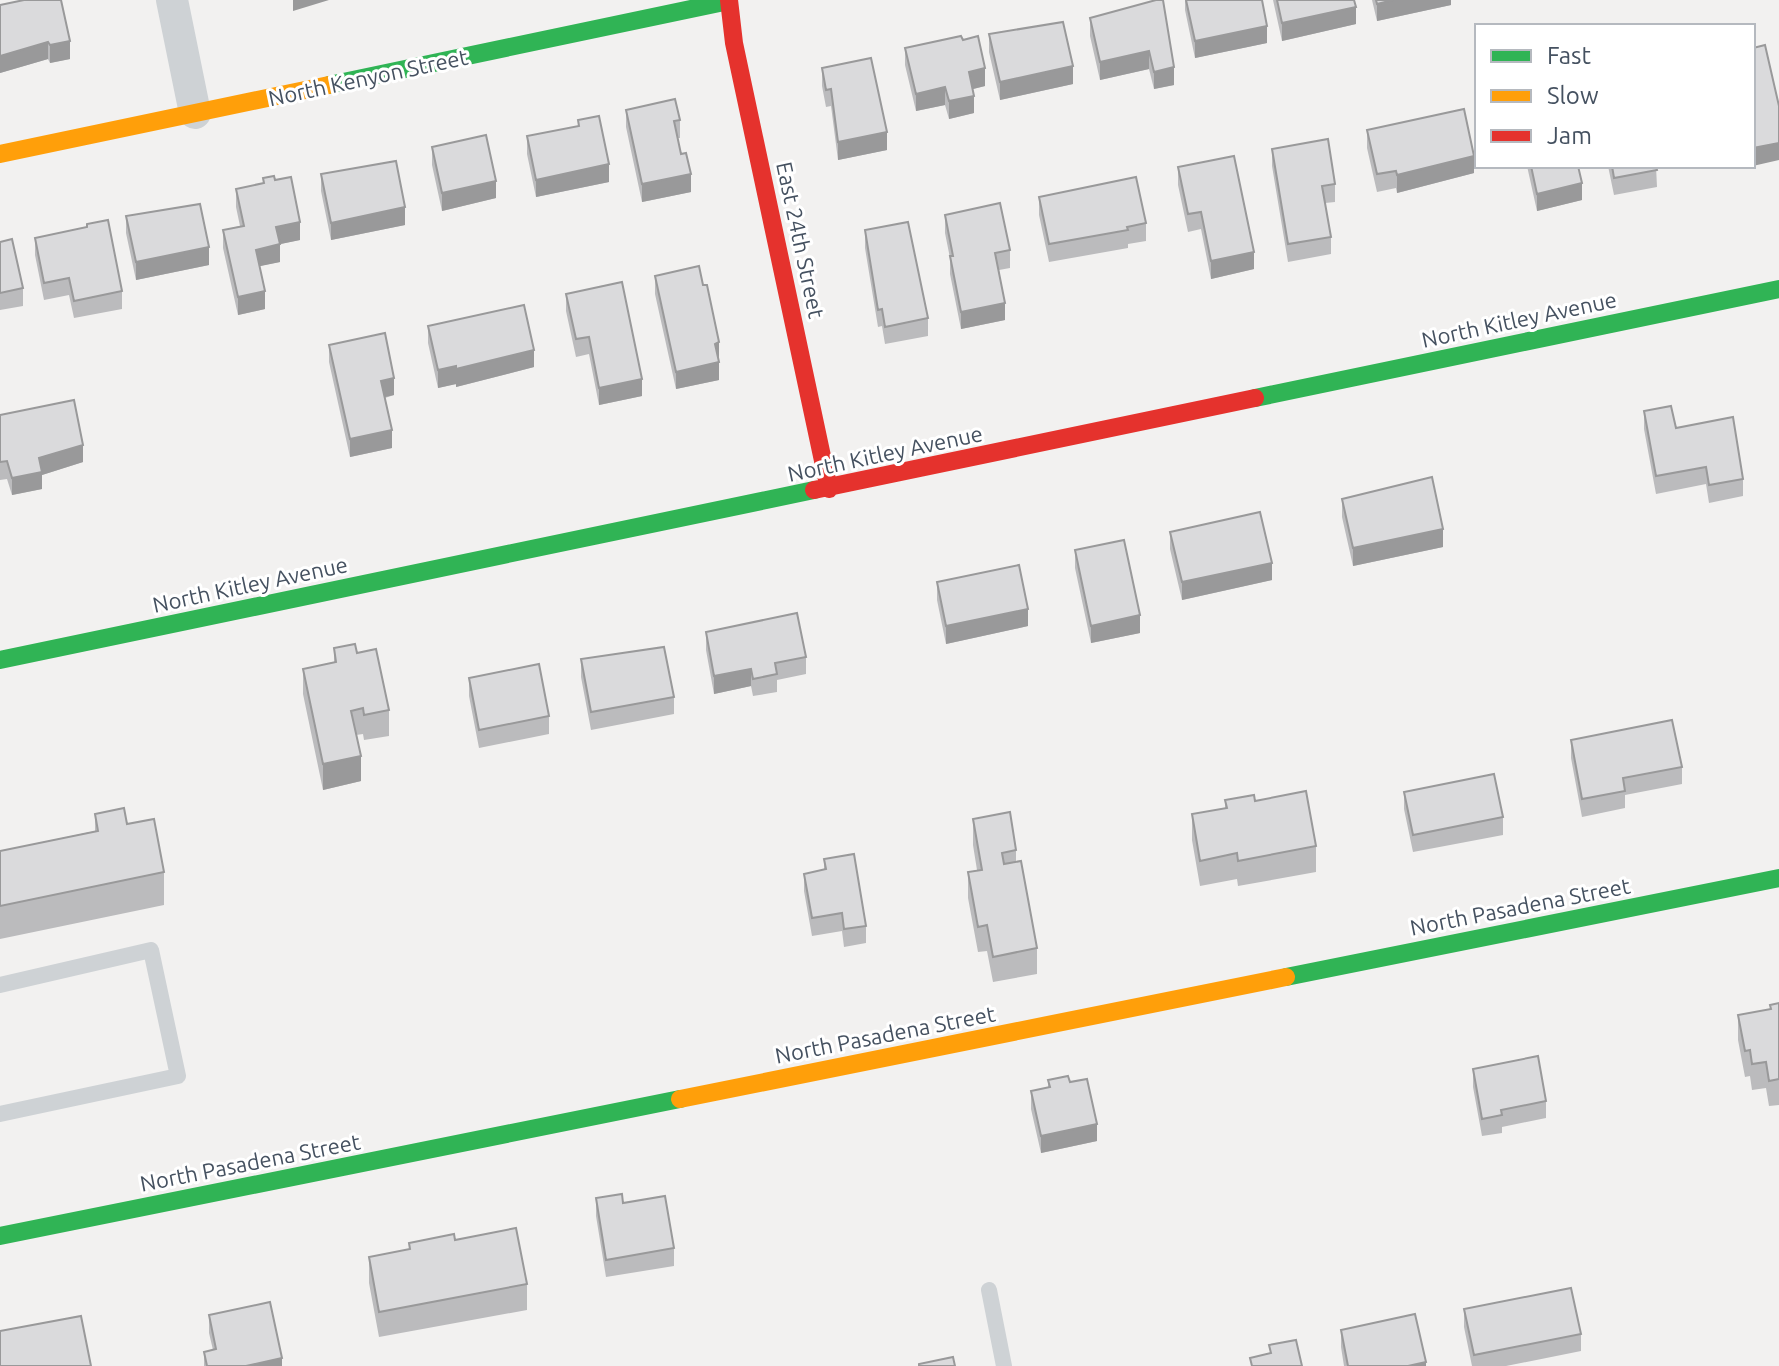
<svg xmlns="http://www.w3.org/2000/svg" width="1779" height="1366" font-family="Ubuntu,sans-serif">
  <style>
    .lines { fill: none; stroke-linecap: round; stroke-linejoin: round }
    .lane { stroke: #ced2d5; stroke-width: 16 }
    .street { stroke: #ced2d5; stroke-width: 32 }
    .fast { stroke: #30b455; stroke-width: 18 }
    .slow { stroke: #ff9f0a; stroke-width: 18 }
    .jam { stroke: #e5322d; stroke-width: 18 }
    .wall { fill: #bbbbbd }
    .shaded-wall { fill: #99999a }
    .building { fill: #dadadc; stroke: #99999a; stroke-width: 2 }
    .labels { text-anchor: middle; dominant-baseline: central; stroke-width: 6; stroke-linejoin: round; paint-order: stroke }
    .street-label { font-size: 22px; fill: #455160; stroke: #fff }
  </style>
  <rect width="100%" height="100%" fill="#f2f1f0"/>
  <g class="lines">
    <!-- lane -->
    <path class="lane" d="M0 985 151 950 178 1076 0 1114
      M989 1290 1004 1366"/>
    <!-- street -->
    <path class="street" d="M172 0 195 113"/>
    <!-- fast -->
    <path class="fast" d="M329 85 729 1
      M1255 398 1779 289
      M0 660 814 490
      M1286 977 1779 878
      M0 1236 680 1099"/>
    <!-- slow -->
    <path class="slow" d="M0 154 329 85
      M680 1099 1286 977"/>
    <!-- jam -->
    <path class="jam" d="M729 0 734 43 829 489
      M814 490 1255 398"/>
  </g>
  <!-- wall -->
  <path class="wall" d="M1156 0 1174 85 1154 89 1149 69 1100 80 1090 36V18Z
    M1185 0H1262L1267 43 1195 58 1185 10Z
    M1273 0H1354L1356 24 1282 41Z
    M1372 0H1451V5L1377 21Z
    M0 5 70 59 50 63 48 59 0 73Z
    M989 34 1073 84 1000 100 989 52Z
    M905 48 985 86 973 89 974 113 949 119 945 105 916 111 905 65Z
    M822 68 887 150 838 160 831 106 826 107 822 86Z
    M626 110 680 120V138H677L691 192 642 202 626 127Z
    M578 120 609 182 536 197 527 154V136L578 126Z
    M1367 130 1474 173 1397 193 1396 188 1377 192 1367 148Z
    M432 147 496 198 442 211 432 165Z
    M1272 149 1335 184V202L1325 203 1331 237V254L1288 262 1272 166Z
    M1527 166H1578L1582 200 1537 211Z
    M1608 166H1656L1657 187 1614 195Z
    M1178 167 1254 269 1211 279 1201 229 1188 232 1178 185Z
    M321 174 405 225 331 240 321 191Z
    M263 178 275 180 300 240 280 244V262L259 266 265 309 238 315 223 248V230L240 226 236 207V189L263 184Z
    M1039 197 1146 223V241L1128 244V248L1049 262 1039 215Z
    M945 215 1010 250V268L999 270 1005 320 961 329 950 274V258L945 233Z
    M126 216 209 265 136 280 126 233Z
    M865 230 928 318V336L885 344 882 326 878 327 865 248Z
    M35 238 122 291V309L74 318 69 295 44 300 35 255Z
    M0 242 23 288V306L0 310Z
    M655 276 703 285 719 360V380L676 389 655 294Z
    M566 294 642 396 599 405 589 354 576 357 566 311Z
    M428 326 534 367 456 387V384L438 388 428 343Z
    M329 345 394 395 385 398 392 448 350 457 329 362Z
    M1644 411 1676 428 1743 479V496L1709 503 1706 484 1656 494 1644 429Z
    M0 415 83 462 42 475V489L12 495 7 479 0 480Z
    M1342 499 1443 547 1353 566 1342 517Z
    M1170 532 1272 580 1182 600 1170 549Z
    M1075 550 1140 633 1091 643 1075 568Z
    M937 582 1028 626 946 644 937 600Z
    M706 632 806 657V674L777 680V692L753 696 751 686 714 694 706 650Z
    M334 648 357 653 389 710V736L364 740 363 734 356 735 361 781 323 790 303 694V669L334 662Z
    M581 659 674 697V714L591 730 581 677Z
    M469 678 549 716V734L479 748 469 696Z
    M1571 740 1682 767V784L1625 795V808L1582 817 1571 758Z
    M1404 792 1503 817V835L1413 852 1404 809Z
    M1225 800 1255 801 1316 846V872L1238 886 1237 879 1200 886 1192 840V814L1225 808Z
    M95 814 127 824 164 872V905L0 939V851L95 831Z
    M973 819 1016 850V862L1037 948V974L993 982 987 951 978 952 968 898V872L977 870 973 845Z
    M824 859 866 926V943L844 947 842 931 812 936 804 891V874L824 870Z
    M1779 1003V1105L1769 1106 1766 1088 1752 1090 1750 1076 1745 1077 1738 1040V1015L1770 1009V1005Z
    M1473 1069 1546 1101V1118L1502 1127V1133L1482 1136 1473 1087Z
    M1048 1080 1070 1082 1097 1141 1041 1153 1031 1109V1091L1048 1088Z
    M596 1198 623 1203 674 1248V1266L606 1277 596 1216Z
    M455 1240 527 1284V1310L379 1337 369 1283V1257L409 1250V1243Z
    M1464 1309 1581 1334V1351L1506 1366H1472L1464 1327Z
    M209 1315 282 1366H204V1352L213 1350 209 1333Z
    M1341 1330 1426 1366H1344L1341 1347Z"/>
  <!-- shaded-wall -->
  <path class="shaded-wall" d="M293 0H329L293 11Z
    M1393 0H1451V5L1377 21V4Z
    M1356 7V24L1282 41V23Z
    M1267 26V43L1195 58V41Z
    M70 41V59L50 63V45Z
    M48 42V59L0 73V56Z
    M1149 51V69L1100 80V62Z
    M1073 66V84L1000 100V82Z
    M1174 67V85L1154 89V72Z
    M985 68V86L969 90V72Z
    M945 87V105L916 111V94Z
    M974 96V113L949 119V101Z
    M887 132V150L838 160V142Z
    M1779 143V160L1744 168V166H1753V148Z
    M1474 156V173L1397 193V175Z
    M609 164V182L536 197V180Z
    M691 174V192L642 202V184Z
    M496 181V198L442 211V193Z
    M1582 183V200L1537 211V194Z
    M405 207V225L331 240V223Z
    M300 222V240L276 245V227Z
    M280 244V262L256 267V250Z
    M209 247V265L136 280V262Z
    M1254 252V269L1211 279V261Z
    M265 291V309L238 315V297Z
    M1005 303V320L961 329V312Z
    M719 342V360L715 344Z
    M534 350V367L456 387V369Z
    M719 362V380L676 389V372Z
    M456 366V384L438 388V370Z
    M394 378V395L381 398V381Z
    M642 379V396L599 405V388Z
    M392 430V448L350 457V439Z
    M83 445V462L42 475V489L12 495V478L39 458Z
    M1443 529V547L1353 566V548Z
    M1272 563V580L1182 600V582Z
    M1028 609V626L946 644V626Z
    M1140 615V633L1091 643V626Z
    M751 669V686L714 694V676Z
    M361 756V781L323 790V764Z
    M1097 1124V1141L1041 1153V1136Z
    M282 1358V1366H246Z
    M1426 1362V1366H1408Z"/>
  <!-- building -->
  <path class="building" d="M24 0H61L70 41 50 45 48 42 0 56V5Z
    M1156 0H1163L1174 67 1154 72 1149 51 1100 62 1090 18Z
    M1186 0H1262L1267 26 1195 41Z
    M1277 0H1354L1356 7 1282 23Z
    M1376 0H1393L1377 4Z
    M1063 22 1073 66 1000 82 989 34Z
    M961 36 963 40 978 36 985 68 969 72 974 96 949 101 945 87 916 94 905 48Z
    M1765 45 1779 106V143L1753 148V48Z
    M871 58 887 132 838 142 831 89 826 90 822 68Z
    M675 99 680 120 674 121 681 154 686 153 691 174 642 184 626 110Z
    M1464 109 1474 156 1397 175 1396 171 1377 174 1367 130Z
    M599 116 609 164 536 180 527 136 579 126 578 120Z
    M486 135 496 181 442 193 432 147Z
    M1328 139 1335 184 1322 186 1331 237 1288 244 1272 149Z
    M1234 156 1254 252 1211 261 1201 212 1188 214 1178 167Z
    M396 161 405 207 331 223 321 174Z
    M1531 166H1578L1582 183 1537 194Z
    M1612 166H1656L1657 170 1614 178Z
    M274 176 275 180 291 177 300 222 276 227 280 244 256 250 265 291 238 297 223 230 244 226 236 189 264 183 263 178Z
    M1136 177 1146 223 1127 227 1128 230 1049 244 1039 197Z
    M1000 203 1010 250 995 253 1005 303 961 312 950 256H953L945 215Z
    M200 204 209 247 136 262 126 216Z
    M108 220 122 291 74 301 69 278 44 283 35 238 87 227V224Z
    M908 222 928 318 885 327 882 309 878 310 865 230Z
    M12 239 23 288 0 293V242Z
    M699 266 703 285H707L719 342 715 344 719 362 676 372 655 276Z
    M622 282 642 379 599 388 589 337 576 339 566 294Z
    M524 305 534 350 456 369V366L438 370 428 326Z
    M385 333 394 378 381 381 392 430 350 439 329 345Z
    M74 400 83 445 39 458 42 472 12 478 7 461 0 462V415Z
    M1671 406 1676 428 1733 417 1743 479 1709 485 1706 467 1656 476 1644 411Z
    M1432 477 1443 529 1353 548 1342 499Z
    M1260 512 1272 563 1182 582 1170 532Z
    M1124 540 1140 615 1091 626 1075 550Z
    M1019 565 1028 609 946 626 937 582Z
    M797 613 806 657 775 663 777 674 753 679 751 669 714 676 706 632Z
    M355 644 357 653 376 649 389 710 364 715 363 708 351 711 361 756 323 764 303 669 336 662 334 648Z
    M664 647 674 697 591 712 581 659Z
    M539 664 549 716 479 730 469 678Z
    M1672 720 1682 767 1623 778 1625 791 1582 799 1571 740Z
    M1494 774 1503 817 1413 835 1404 792Z
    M1306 791 1316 846 1238 861 1237 853 1200 861 1192 814 1227 808 1225 800 1254 795 1255 801Z
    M124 808 127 824 154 819 164 872 0 906V851L98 831 95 814Z
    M1010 812 1016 850 1002 853 1004 864 1021 861 1037 948 993 957 987 925 978 927 968 872 982 870 973 819Z
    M854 854 866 926 844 929 842 913 812 918 804 874 826 869 824 859Z
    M1779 1003V1079L1769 1081 1766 1062 1752 1064 1750 1050 1745 1051 1738 1015 1771 1009 1770 1005Z
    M1538 1056 1546 1101 1501 1110 1502 1115 1482 1119 1473 1069Z
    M1068 1076 1070 1082 1087 1079 1097 1124 1041 1136 1031 1091 1050 1087 1048 1080Z
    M622 1194 623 1203 665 1196 674 1248 606 1260 596 1198Z
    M516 1228 527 1284 379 1312 369 1257 410 1249 409 1243 454 1234 455 1240Z
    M1571 1288 1581 1334 1474 1355 1464 1309Z
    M270 1302 282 1358 246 1366H207L204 1352 216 1349 209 1315Z
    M1415 1314 1426 1362 1408 1366H1348L1341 1330Z
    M81 1316 91 1366H0V1331Z
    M1296 1340 1302 1366H1252L1250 1358 1271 1353 1269 1345Z
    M953 1357 955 1366H919V1364Z"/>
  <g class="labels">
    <!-- street labels -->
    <g class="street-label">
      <text transform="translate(368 77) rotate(-12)">North Kenyon Street</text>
      <text transform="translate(801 240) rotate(78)">East 24th Street</text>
      <text transform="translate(1519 319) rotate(-12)">North Kitley Avenue</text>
      <text transform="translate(885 453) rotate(-12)">North Kitley Avenue</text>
      <text transform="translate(250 584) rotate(-12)">North Kitley Avenue</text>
      <text transform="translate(1520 906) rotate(-11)">North Pasadena Street</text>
      <text transform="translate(885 1034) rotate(-11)">North Pasadena Street</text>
      <text transform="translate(250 1162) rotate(-11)">North Pasadena Street</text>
    </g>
  </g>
  <!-- legend -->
  <rect x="1475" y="24" width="280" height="144" fill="#ffffff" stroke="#b5b9bf" stroke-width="2"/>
  <rect x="1491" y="50" width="40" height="12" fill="#30b455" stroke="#b5b9bf" stroke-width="2"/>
  <text x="1547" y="64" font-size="24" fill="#455160">Fast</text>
  <rect x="1491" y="90" width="40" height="12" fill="#ff9f0a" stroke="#b5b9bf" stroke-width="2"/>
  <text x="1547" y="104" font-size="24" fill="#455160">Slow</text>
  <rect x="1491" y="130" width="40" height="12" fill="#e5322d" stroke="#b5b9bf" stroke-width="2"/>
  <text x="1547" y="144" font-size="24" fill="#455160">Jam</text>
</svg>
